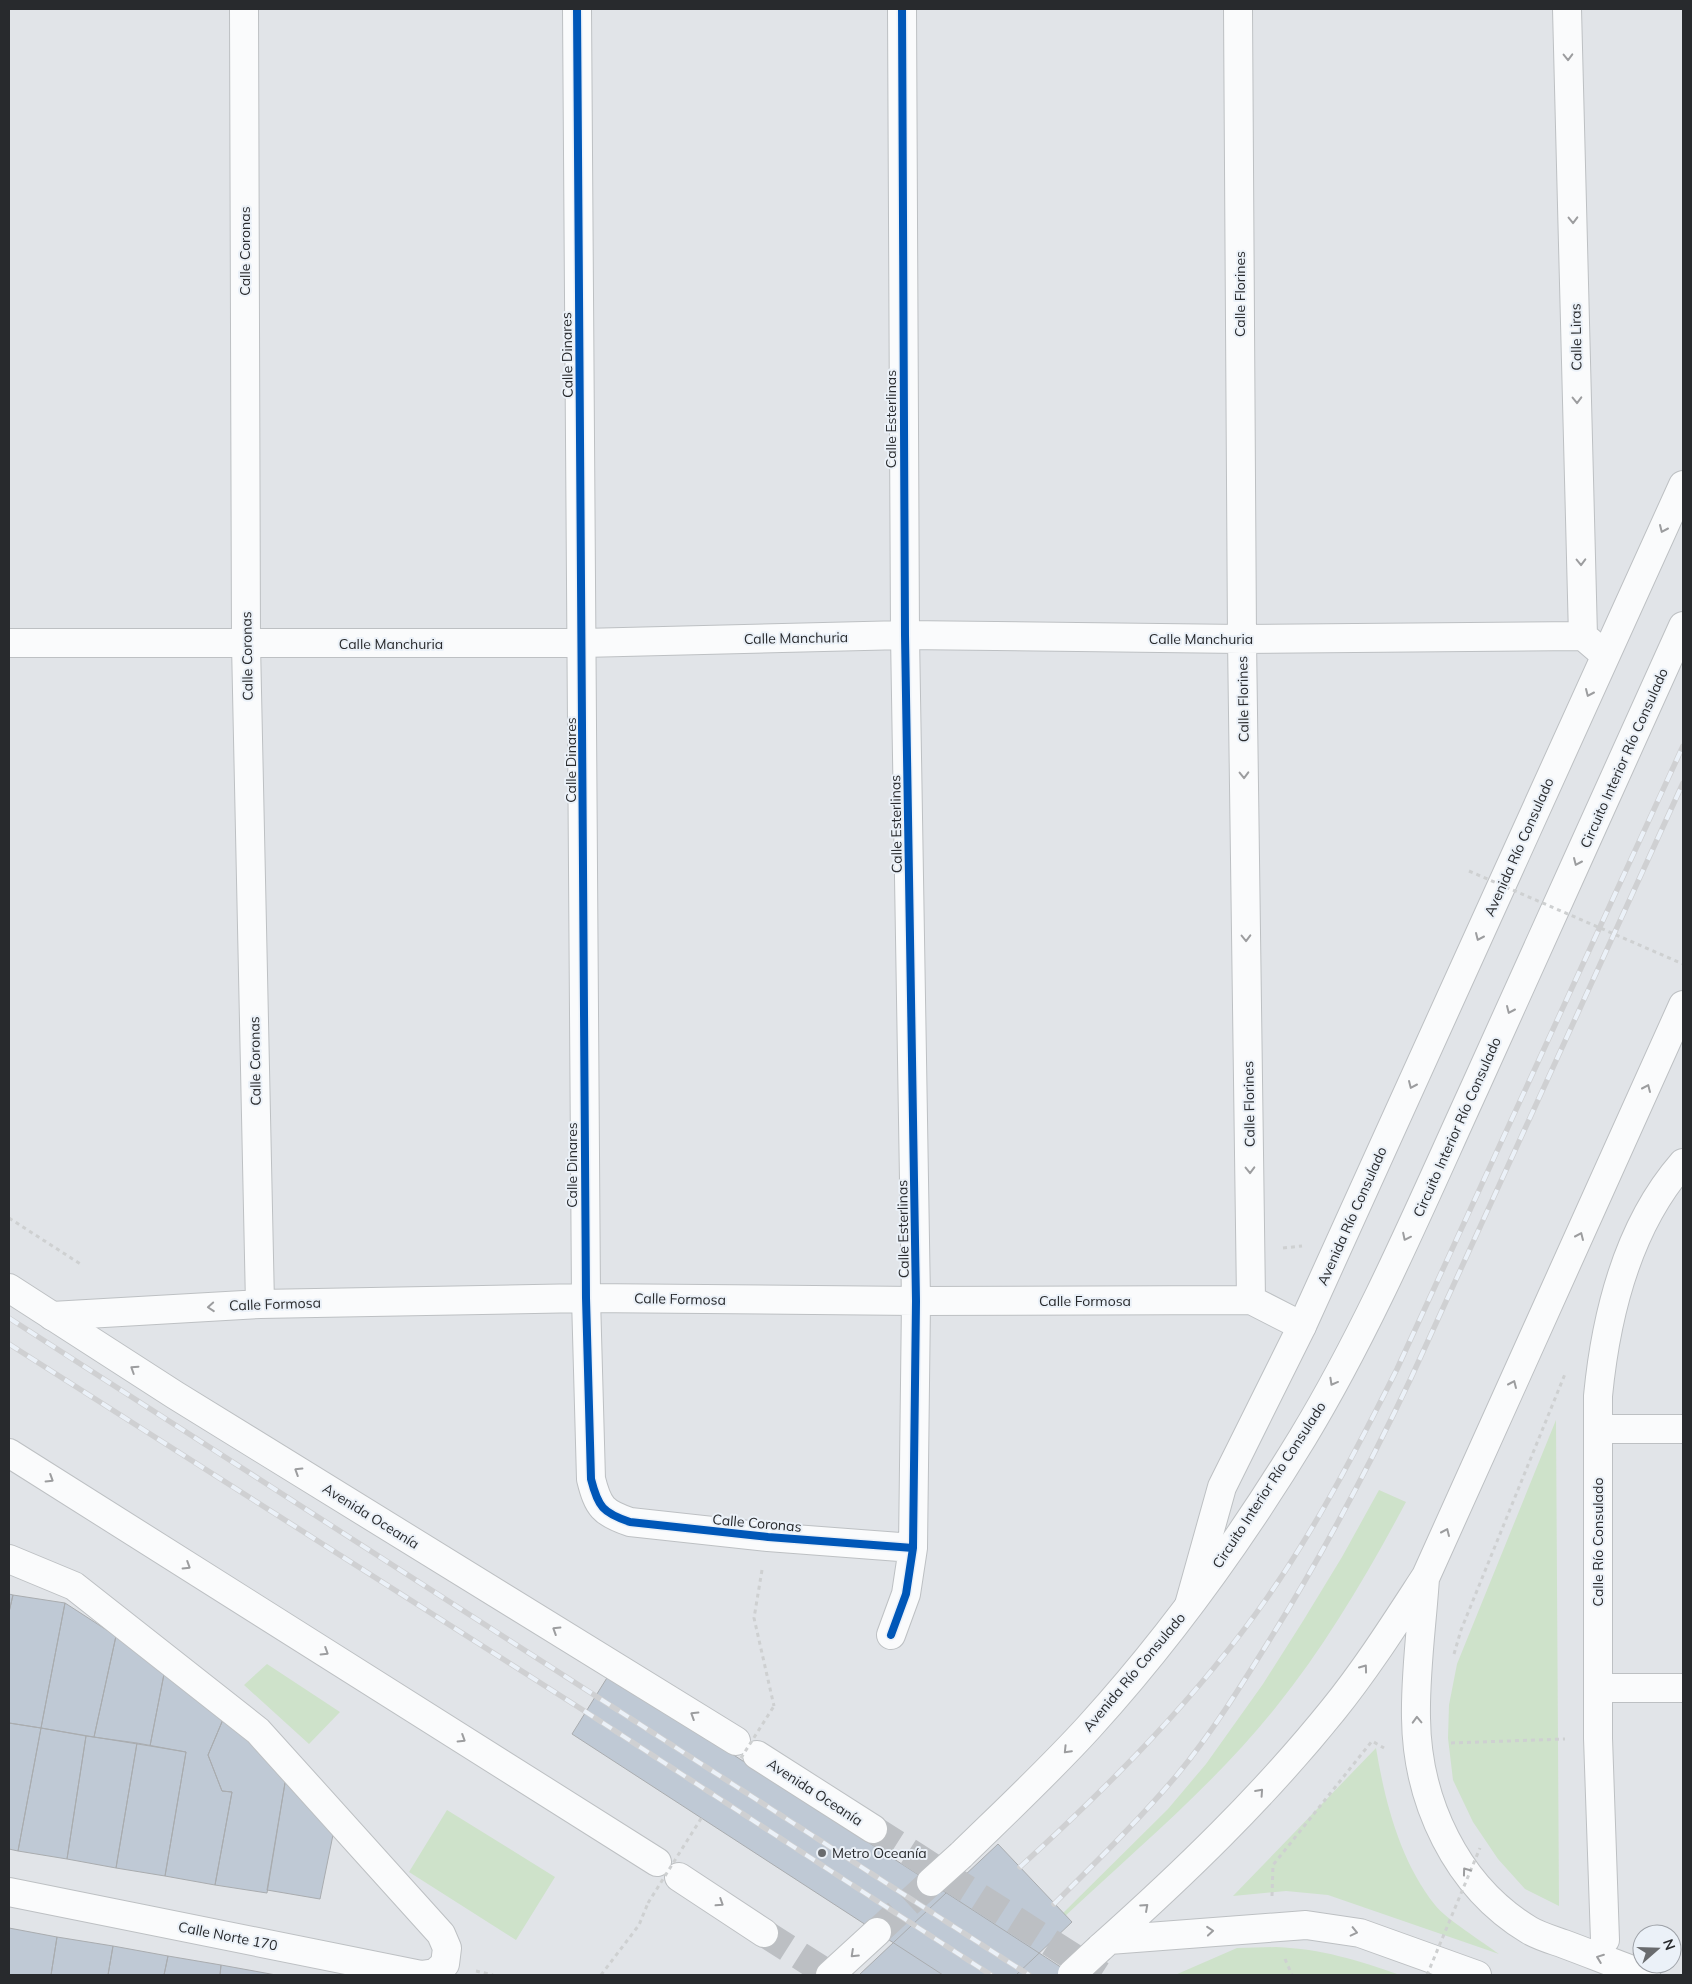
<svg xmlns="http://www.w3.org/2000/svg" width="1692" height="1984" font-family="Mulish,sans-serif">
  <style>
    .green { fill: #cee2ca }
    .building { fill: #bfc9d5; stroke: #a9acaf }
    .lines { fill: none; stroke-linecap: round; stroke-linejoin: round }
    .highway-tunnel { stroke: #bcbfc3; stroke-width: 28; stroke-dasharray: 28 14; stroke-linecap: butt }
    .minor-casing { stroke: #bdc0c3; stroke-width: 30 }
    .major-casing { stroke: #bdc0c3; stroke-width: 30 }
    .highway-casing { stroke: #bdc0c3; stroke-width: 30 }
    .path { stroke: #ced0d1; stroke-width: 3; stroke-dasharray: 4 4; stroke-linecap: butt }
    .minor { stroke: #fafbfc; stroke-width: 28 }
    .major { stroke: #fafbfc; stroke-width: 28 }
    .highway { stroke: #fafbfc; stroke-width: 28 }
    .rail-casing { stroke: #cfd0d2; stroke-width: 5.5 }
    .rail { stroke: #ebf1f8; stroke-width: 4; stroke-dasharray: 11; stroke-linecap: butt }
    .highway-bridge-casing { stroke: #bdc0c3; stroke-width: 30; stroke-linecap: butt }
    .path-bridge { stroke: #ced0d1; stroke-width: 3; stroke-dasharray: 4 4; stroke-linecap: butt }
    .highway-bridge { stroke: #fafbfc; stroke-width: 28 }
    .cycleway-casing { stroke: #ebf1f8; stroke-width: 11 }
    .cycleway { stroke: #0057b8; stroke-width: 8 }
    .oneway { stroke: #9c9d9f }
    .poi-dot { fill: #696b6e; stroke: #ebf1f8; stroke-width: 2 }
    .labels { text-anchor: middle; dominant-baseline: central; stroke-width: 4; stroke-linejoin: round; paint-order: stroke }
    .street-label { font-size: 14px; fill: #282a2d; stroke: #ebf1f8 }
    .poi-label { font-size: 14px; fill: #282a2d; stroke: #ebf1f8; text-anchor: start }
  </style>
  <rect width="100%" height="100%" fill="#e1e4e8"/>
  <!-- green -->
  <path class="green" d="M1556 1420 1559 1906 1525 1889 1498 1859 1473 1822 1453 1780 1448 1738 1449 1705 1457 1664Z
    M1379 1490 1406 1502C1368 1573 1326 1645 1276 1707 1214 1785 1135 1850 1063 1918L1061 1915 1168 1809 1206 1764 1263 1684 1303 1621 1342 1557Z
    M267 1664 340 1712 309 1744 244 1685Z
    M1376 1748C1385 1802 1400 1861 1435 1905 1446 1919 1483 1942 1499 1954L1328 1895 1286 1891 1233 1896Z
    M447 1810 555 1877 516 1940 409 1872Z
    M1276 1947C1322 1949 1357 1960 1400 1975H1175L1237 1948Z"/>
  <!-- building -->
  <path class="building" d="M9 1594 13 1595 9 1612Z
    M13 1595 65 1603 41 1728 9 1723V1612Z
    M65 1603 116 1636 94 1737 41 1728Z
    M116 1636 165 1669 150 1746 94 1737Z
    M165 1669 227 1710 208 1755 222 1791 232 1792 215 1885 165 1876 186 1752 150 1746Z
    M610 1673 729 1752 1073 1975H943L572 1734Z
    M227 1710 287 1771 267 1893 215 1885 232 1792 222 1791 208 1755Z
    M9 1723 41 1728 18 1851 9 1849Z
    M41 1728 86 1736 67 1859 18 1851Z
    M86 1736 137 1743 116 1868 67 1859Z
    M137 1743 186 1752 165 1876 116 1868Z
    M287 1771 335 1825 320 1899 267 1890Z
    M998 1844 1072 1922 1016 1975H859Z
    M9 1928 57 1937 51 1975H9Z
    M57 1937 113 1946 108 1975H51Z
    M113 1946 168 1956 164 1975H108Z
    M168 1956 221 1965 220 1975H164Z
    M221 1965 276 1975H220Z"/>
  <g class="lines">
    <!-- highway-tunnel -->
    <path class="highway-tunnel" d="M873 1829 1101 1975
      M877 1932 931 1882
      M764 1933 830 1975"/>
    <defs>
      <path id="minor" d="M244 9 246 644 260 1304
        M577 9 586 1298 591 1479C598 1507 603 1513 630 1522L768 1537 913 1548
        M1238 9 1242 639 1251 1300
        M1567 9 1583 636 1597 648
        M9 643H583L905 635 1242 639 1583 636
        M52 1316 260 1304 586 1298 916 1301 1251 1300 1302 1326
        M1598 1429H1683
        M9 1559 74 1586 258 1731 441 1934 447 1948 445 1964 435 1973 421 1975 9 1892
        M891 1635 906 1594 913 1548 916 1301 905 635 902 9
        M1599 1688H1683
        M1605 1940 1598 1738V1396C1606 1314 1627 1227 1683 1163"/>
      <path id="major" d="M1189 1605 1222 1487 1302 1326 1683 485"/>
      <path id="highway" d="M9 1288 175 1395 736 1741
        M9 1453 657 1862
        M1425 1578C1422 1624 1415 1672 1416 1718 1417 1801 1456 1886 1529 1930 1539 1936 1553 1940 1564 1944 1591 1954 1618 1965 1646 1975
        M757 1755 873 1829
        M961 1855C1004 1813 1048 1772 1089 1727 1169 1639 1241 1539 1303 1437 1370 1326 1421 1205 1475 1087 1544 933 1614 780 1683 626
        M679 1877 764 1933
        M1109 1940 1306 1925 1360 1933 1477 1975
        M1100 1948C1183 1874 1263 1797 1333 1710 1367 1668 1396 1622 1426 1576L1683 1005
        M830 1975 877 1932"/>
    </defs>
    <!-- minor casing -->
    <use href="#minor" class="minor-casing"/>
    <!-- major casing -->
    <use href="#major" class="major-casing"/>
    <!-- highway casing -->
    <use href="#highway" class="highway-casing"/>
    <!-- path -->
    <path class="path" d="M9 1218 82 1265
      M1283 1248 1302 1246
      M762 1570 754 1618 774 1706
      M1454 1654 1461 1630 1565 1374
      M1451 1743 1565 1739
      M1272 1896 1273 1865 1372 1741 1384 1748
      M1285 1959 1292 1975
      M476 1971 493 1975
      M601 1975 639 1925 648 1903"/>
    <!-- minor -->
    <use href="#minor" class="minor"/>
    <!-- major -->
    <use href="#major" class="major"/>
    <!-- highway -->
    <use href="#highway" class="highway"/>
    <defs>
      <path id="rail" d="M9 1318 1029 1975
        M9 1344 586 1712 991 1975
        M1020 1867C1110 1785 1196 1699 1267 1598 1317 1526 1358 1447 1397 1369L1683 746
        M1054 1904C1096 1862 1139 1820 1177 1775 1211 1734 1239 1689 1267 1644 1320 1559 1368 1469 1411 1378L1683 783"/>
    </defs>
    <!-- rail casing -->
    <use href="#rail" class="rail-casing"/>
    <!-- rail -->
    <use href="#rail" class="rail"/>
    <defs>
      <path id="highway-bridge" d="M931 1882 961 1855
        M1072 1974 1100 1948"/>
    </defs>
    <!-- highway-bridge casing -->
    <use href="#highway-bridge" class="highway-bridge-casing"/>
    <!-- path-bridge -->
    <path class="path-bridge" d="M1469 871 1683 964
      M741 1758 774 1706
      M648 1903 702 1817
      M1427 1975 1480 1848"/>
    <!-- highway-bridge -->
    <use href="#highway-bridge" class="highway-bridge"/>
    <defs>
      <path id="cycleway" d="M577 9 586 1298 591 1479C598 1507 603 1513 630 1522L768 1537 913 1548
        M891 1635 906 1594 913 1548 916 1301 905 635 902 9"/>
    </defs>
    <!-- cycleway casing -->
    <use href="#cycleway" class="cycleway-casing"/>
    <!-- cycleway -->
    <use href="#cycleway" class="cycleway"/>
  </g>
  <!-- one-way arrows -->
  <defs><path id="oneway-chevron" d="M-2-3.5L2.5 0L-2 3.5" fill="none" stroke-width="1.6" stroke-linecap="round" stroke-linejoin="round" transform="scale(1.25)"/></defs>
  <g class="oneway">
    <use href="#oneway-chevron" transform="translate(1568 57) rotate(89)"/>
    <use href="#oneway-chevron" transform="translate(1573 220) rotate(89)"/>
    <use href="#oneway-chevron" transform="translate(1577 400) rotate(89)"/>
    <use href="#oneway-chevron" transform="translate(1663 529) rotate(114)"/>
    <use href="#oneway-chevron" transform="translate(1581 562) rotate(89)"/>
    <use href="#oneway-chevron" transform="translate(1589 693) rotate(114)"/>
    <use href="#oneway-chevron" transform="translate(1244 775) rotate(89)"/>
    <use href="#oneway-chevron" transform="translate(1577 862) rotate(114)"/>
    <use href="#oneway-chevron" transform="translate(1479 937) rotate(114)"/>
    <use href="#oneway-chevron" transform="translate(1246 938) rotate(89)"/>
    <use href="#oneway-chevron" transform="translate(1510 1010) rotate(114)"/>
    <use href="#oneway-chevron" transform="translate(1412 1085) rotate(114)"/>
    <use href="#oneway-chevron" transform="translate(1647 1088) rotate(-66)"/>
    <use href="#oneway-chevron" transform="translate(1250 1170) rotate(89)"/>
    <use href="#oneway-chevron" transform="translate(1580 1236) rotate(-66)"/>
    <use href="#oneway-chevron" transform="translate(1406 1237) rotate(116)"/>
    <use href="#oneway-chevron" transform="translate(211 1307) rotate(176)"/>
    <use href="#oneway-chevron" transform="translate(134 1369) rotate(-147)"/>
    <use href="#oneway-chevron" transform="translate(1333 1382) rotate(119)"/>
    <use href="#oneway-chevron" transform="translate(1513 1384) rotate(-66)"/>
    <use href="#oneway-chevron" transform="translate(298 1471) rotate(-148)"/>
    <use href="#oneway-chevron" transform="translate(50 1479) rotate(32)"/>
    <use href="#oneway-chevron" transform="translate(1446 1532) rotate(-66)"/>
    <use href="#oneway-chevron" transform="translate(187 1566) rotate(32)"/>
    <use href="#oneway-chevron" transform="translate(556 1630) rotate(-148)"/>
    <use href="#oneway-chevron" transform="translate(325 1652) rotate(32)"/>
    <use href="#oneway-chevron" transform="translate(1364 1668) rotate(-54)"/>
    <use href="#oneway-chevron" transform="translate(694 1715) rotate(-148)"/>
    <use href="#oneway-chevron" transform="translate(1417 1720) rotate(-92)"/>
    <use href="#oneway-chevron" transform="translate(462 1739) rotate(32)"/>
    <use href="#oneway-chevron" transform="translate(1067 1750) rotate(134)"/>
    <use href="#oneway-chevron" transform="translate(1260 1792) rotate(-48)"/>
    <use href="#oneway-chevron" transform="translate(1466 1871) rotate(-126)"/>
    <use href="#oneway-chevron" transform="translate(720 1903) rotate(33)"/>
    <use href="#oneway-chevron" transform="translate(1145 1907) rotate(-42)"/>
    <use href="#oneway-chevron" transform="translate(1210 1931) rotate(-5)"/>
    <use href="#oneway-chevron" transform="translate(1354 1932) rotate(13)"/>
    <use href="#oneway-chevron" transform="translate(854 1954) rotate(137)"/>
    <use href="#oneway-chevron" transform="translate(1600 1958) rotate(-159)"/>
  </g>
  <!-- markers -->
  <circle class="poi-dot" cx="822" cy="1853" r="5"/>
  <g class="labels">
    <!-- street labels -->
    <g class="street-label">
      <text transform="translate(245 251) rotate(-90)">Calle Coronas</text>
      <text transform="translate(1240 294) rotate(-90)">Calle Florines</text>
      <text transform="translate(1576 337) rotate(-91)">Calle Liras</text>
      <text transform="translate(567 355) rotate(-91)">Calle Dinares</text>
      <text transform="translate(891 419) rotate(-90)">Calle Esterlinas</text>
      <text transform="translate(796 638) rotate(-1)">Calle Manchuria</text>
      <text x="1201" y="639">Calle Manchuria</text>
      <text x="391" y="644">Calle Manchuria</text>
      <text transform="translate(247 656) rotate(-91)">Calle Coronas</text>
      <text transform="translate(1243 699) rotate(-91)">Calle Florines</text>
      <text transform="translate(1624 758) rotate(-66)">Circuito Interior Río Consulado</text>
      <text transform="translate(571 760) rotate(-90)">Calle Dinares</text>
      <text transform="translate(896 824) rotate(-91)">Calle Esterlinas</text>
      <text transform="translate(1519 847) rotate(-66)">Avenida Río Consulado</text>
      <text transform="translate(255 1061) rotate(-91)">Calle Coronas</text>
      <text transform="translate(1249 1104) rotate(-91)">Calle Florines</text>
      <text transform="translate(1457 1127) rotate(-66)">Circuito Interior Río Consulado</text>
      <text transform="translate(572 1165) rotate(-90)">Calle Dinares</text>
      <text transform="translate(1352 1216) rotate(-66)">Avenida Río Consulado</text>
      <text transform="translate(903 1229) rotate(-91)">Calle Esterlinas</text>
      <text transform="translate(680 1299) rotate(1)">Calle Formosa</text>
      <text x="1085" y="1301">Calle Formosa</text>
      <text transform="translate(275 1304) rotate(-2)">Calle Formosa</text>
      <text transform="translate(1269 1485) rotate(-57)">Circuito Interior Río Consulado</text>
      <text transform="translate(371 1516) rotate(32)">Avenida Oceanía</text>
      <text transform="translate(757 1523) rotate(5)">Calle Coronas</text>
      <text transform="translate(1598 1542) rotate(-90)">Calle Río Consulado</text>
      <text transform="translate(1134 1672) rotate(-50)">Avenida Río Consulado</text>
      <text transform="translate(815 1792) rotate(33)">Avenida Oceanía</text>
      <text transform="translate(228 1936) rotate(11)">Calle Norte 170</text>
    </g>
    <!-- poi labels -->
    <g class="poi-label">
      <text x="832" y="1853">Metro Oceanía</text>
    </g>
  </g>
  <!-- border -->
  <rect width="1692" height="1984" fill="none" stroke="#282a2d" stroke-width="20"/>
  <!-- north arrow -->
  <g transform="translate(1657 1949) rotate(70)"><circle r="24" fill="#ebf1f8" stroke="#9da1a7"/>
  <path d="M0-4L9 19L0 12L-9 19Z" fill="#696b6e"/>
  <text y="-8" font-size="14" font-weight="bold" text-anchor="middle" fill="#282a2d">N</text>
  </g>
</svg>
